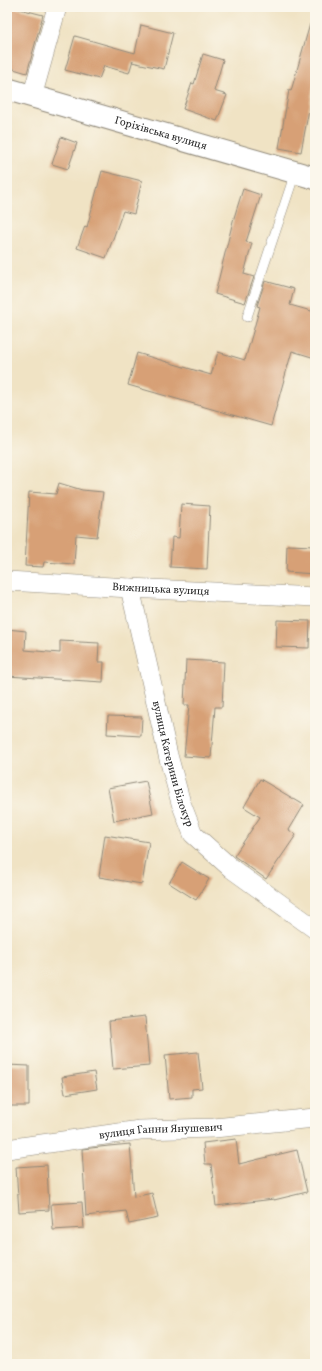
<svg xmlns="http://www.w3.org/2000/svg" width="322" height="1371" font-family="Vollkorn,serif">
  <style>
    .building { fill: #d7a076 }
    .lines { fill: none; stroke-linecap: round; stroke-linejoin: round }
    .service-casing { stroke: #8e8778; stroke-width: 10 }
    .minor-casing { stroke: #8e8778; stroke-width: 20 }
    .tertiary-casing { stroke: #8e8778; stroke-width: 24 }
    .service { stroke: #fff; stroke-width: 9 }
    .minor { stroke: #fff; stroke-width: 19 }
    .tertiary { stroke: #fff; stroke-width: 22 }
    .labels { text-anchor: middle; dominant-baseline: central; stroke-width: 3.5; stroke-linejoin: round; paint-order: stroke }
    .street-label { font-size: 11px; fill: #2b2b2b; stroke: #fbf7ec }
  </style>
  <rect width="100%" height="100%" fill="#fbf7ec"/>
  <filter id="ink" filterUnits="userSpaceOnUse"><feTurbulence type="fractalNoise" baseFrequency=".025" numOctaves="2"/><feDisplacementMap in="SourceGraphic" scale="8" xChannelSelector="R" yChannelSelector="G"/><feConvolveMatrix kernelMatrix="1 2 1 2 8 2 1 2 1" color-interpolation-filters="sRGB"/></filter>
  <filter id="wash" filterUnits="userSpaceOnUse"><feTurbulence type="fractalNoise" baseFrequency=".012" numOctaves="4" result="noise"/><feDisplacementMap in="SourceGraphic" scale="16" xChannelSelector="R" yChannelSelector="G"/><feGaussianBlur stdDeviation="0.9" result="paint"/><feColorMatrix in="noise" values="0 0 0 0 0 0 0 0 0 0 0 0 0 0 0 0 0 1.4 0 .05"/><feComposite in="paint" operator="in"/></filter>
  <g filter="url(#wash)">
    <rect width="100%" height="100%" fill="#f0e3c4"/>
    <g id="blocks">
      <!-- building -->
      <path class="building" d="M7 7H12L43 15 27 73 7 67Z
        M310 24H315V77L301 152 279 148 289 90 291 91Z
        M141 25 173 33 164 69 132 62 133 60 129 73 104 66 99 79 65 70 75 36 135 53Z
        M203 54 223 60 214 91 227 95 217 121 183 109 192 83 194 84Z
        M61 137 77 143 68 169 52 164Z
        M102 171 142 181 134 214 123 211 106 258 77 248 85 226 87 227Z
        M243 189 261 195 246 242 252 243 244 274 254 277 245 303 215 294 233 221Z
        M265 281 294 289 290 305 315 312V358L292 351 271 426 128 385 137 353 211 375 218 352 245 360 260 307 257 306Z
        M59 483 82 490 103 492 97 537 76 535 74 564 44 562 43 567 25 566 29 492 56 494Z
        M181 504 210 506 207 569 170 567 172 537 179 538Z
        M287 545 315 546V574L286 572Z
        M277 620 310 621 309 648 276 647Z
        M7 629 26 631 25 650 60 653V641L99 643 98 662H104L103 682 7 676Z
        M186 660 224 662 222 707H215L211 758 184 756 189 705H184Z
        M108 716 142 717 141 736 107 734Z
        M260 779 304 805 289 830 296 835 266 879 234 856 260 817 244 807Z
        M146 781 153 813 114 821 108 788Z
        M105 835 149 842 142 884 99 877Z
        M182 862 209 879 196 900 169 883Z
        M145 1017 149 1066 113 1069 109 1021Z
        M198 1052 202 1088 192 1089V1097L169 1099 165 1055Z
        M7 1065 29 1066V1106H7Z
        M94 1072 97 1089 65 1094 62 1077Z
        M236 1139 239 1164 297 1150 307 1192 274 1200V1199L216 1206 211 1164H205L203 1143Z
        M130 1144 134 1197 152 1193 158 1218 129 1224 126 1211 86 1216 82 1149 109 1146Z
        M47 1165 49 1210 19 1212 16 1167Z
        M82 1202 84 1228 53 1230 51 1204Z"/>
    </g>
  </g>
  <g filter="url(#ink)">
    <use href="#blocks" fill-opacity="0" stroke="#8e8778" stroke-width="1"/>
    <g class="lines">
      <defs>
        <path id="service" d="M247 317 295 173"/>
        <g id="minor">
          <path d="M32 97 57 7"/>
          <path id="s1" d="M7 581 130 588 315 597"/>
          <path id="s2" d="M130 588 168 755 181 803 193 834 232 869 315 929"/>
          <path id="s3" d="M7 1149 140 1130 214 1128 315 1118"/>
        </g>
        <g id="tertiary">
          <path id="s4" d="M7 89 315 178"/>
        </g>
      </defs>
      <!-- service casing -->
      <use href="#service" class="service-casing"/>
      <!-- minor casing -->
      <use href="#minor" class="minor-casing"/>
      <!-- tertiary casing -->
      <use href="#tertiary" class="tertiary-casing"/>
      <!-- service -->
      <use href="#service" class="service"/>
      <!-- minor -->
      <use href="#minor" class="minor"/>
      <!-- tertiary -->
      <use href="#tertiary" class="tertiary"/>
    </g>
  </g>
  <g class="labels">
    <!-- street labels -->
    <g class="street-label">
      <text stroke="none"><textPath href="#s4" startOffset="160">Горіхівська вулиця</textPath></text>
      <text stroke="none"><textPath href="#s1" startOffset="154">Вижницька вулиця</textPath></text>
      <text stroke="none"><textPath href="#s2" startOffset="181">вулиця Катерини Білокур</textPath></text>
      <text stroke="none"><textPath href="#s3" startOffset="155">вулиця Ганни Янушевич</textPath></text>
    </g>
  </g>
  <!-- margin -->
  <rect width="322" height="1371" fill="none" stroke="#fbf7ec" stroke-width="24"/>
</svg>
